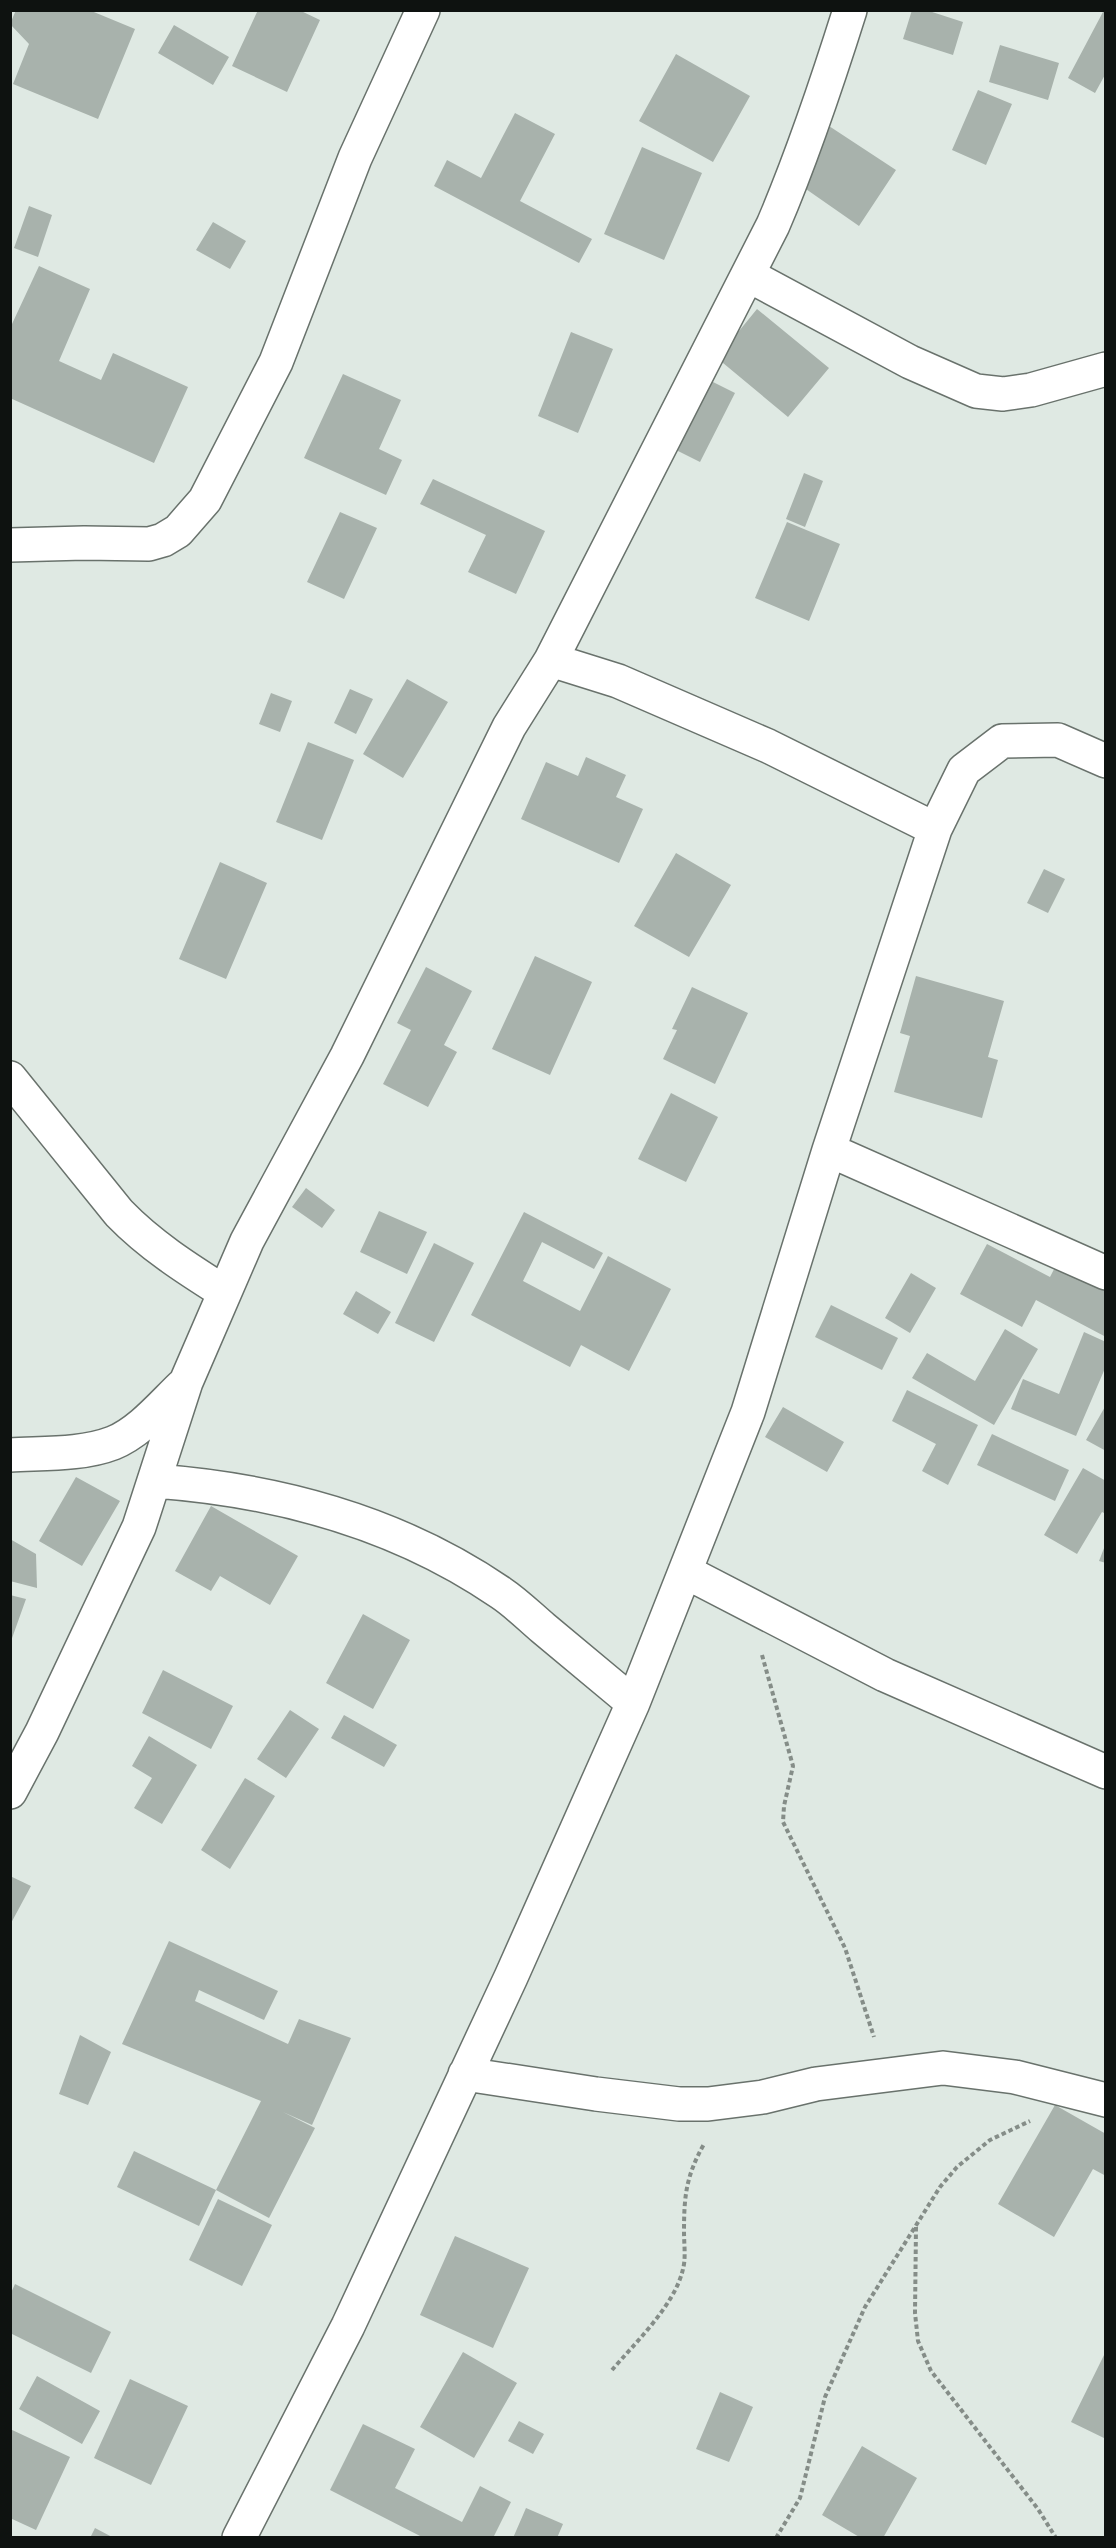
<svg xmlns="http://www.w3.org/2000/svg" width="1116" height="2548" font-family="'PT Sans Narrow',sans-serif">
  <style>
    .building { fill: #a8b2ac }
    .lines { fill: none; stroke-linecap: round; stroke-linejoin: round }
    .minor-casing { stroke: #69726c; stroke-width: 36 }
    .path { stroke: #858d88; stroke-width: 4; stroke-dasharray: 4.5 3; stroke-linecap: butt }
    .minor { stroke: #fff; stroke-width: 33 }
  </style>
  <rect width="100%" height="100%" fill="#dfe9e3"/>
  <!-- building -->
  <path class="building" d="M16 10H89L135 29 98 119 13 84 29 44 10 24Z
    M258 10H299L320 20 287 92 232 66Z
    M912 10H926L963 22 953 55 903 39Z
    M1104 10 1106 73 1095 93 1068 78Z
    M174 25 229 57 213 85 158 53Z
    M1000 45 1059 63 1048 100 989 82Z
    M676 54 750 96 713 162 639 121Z
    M978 90 1012 104 986 165 952 150Z
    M515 113 555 134 520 201 592 239 579 263 434 186 447 160 481 178Z
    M829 126 896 170 859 226 793 180Z
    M642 147 702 173 664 260 604 234Z
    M29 206 52 215 38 257 14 248Z
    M213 222 246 241 230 269 196 250Z
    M39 266 90 289 59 361 101 380 113 353 188 387 154 463 10 398V323L12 324Z
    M757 309 829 368 788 417 717 358Z
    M571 332 613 349 578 433 538 416Z
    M343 374 401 400 379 449 402 460 386 495 304 458Z
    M703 377 735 393 700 462 668 446Z
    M804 473 823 481 805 527 786 519Z
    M433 479 545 531 516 594 468 572 486 535 420 504Z
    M340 512 377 528 344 599 307 582Z
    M787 522 840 544 809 621 755 598Z
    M407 679 448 702 403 778 363 754Z
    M350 689 373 699 356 734 334 723Z
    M271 693 292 701 280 732 259 724Z
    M308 742 354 760 322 840 276 822Z
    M586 757 626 775 616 797 643 809 619 863 521 819 546 762 578 776Z
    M676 853 731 885 689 957 634 926Z
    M220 862 267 883 226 979 179 959Z
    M1044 869 1065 879 1048 913 1027 903Z
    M535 956 592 982 550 1075 492 1049Z
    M426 967 472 991 444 1045 457 1052 428 1107 383 1084 411 1030 397 1023Z
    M916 976 1004 1001 988 1057 998 1060 982 1118 894 1092 910 1036 900 1033Z
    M692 987 748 1013 715 1084 663 1059 677 1030 672 1029Z
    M671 1093 718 1117 686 1182 638 1159Z
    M306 1188 335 1210 322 1228 292 1207Z
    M379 1211 427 1232 407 1274 360 1252Z
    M524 1212 603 1253 594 1269 542 1242 523 1281 580 1311 608 1256 671 1289 629 1371 581 1345 570 1367 471 1315Z
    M434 1243 474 1263 434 1342 395 1323Z
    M987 1244 1050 1277 1065 1248 1106 1269V1337L1036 1300 1022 1327 960 1294Z
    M911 1273 936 1288 910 1333 885 1318Z
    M356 1291 391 1312 378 1334 343 1314Z
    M831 1305 898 1338 882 1370 815 1337Z
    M1005 1329 1038 1349 994 1425 912 1378 927 1353 975 1381Z
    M1084 1332 1106 1342V1366L1076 1436 1011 1409 1023 1379 1059 1394Z
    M907 1390 978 1425 948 1485 922 1471 936 1444 892 1421Z
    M1106 1405V1451L1086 1440Z
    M783 1407 844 1442 827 1472 765 1437Z
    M992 1434 1069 1470 1055 1501 977 1465Z
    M1083 1468 1106 1481V1514L1102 1512 1077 1554 1044 1535Z
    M76 1477 120 1501 82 1566 39 1541Z
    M211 1506 298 1556 270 1605 220 1576 211 1591 175 1571Z
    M10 1539 36 1554 37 1588 10 1581Z
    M1106 1543V1563L1099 1561Z
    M10 1595 26 1599 11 1641H10Z
    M363 1614 410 1640 373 1709 326 1683Z
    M163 1670 233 1706 211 1749 142 1713Z
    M290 1710 319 1729 286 1778 257 1759Z
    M344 1715 397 1745 384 1767 331 1738Z
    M149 1736 197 1765 162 1824 134 1808 152 1778 132 1766Z
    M245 1778 275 1796 230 1869 201 1850Z
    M10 1876 31 1886 10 1925Z
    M169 1941 278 1991 264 2020 199 1990 195 2001 288 2044 299 2019 351 2038 312 2125 283 2112 315 2128 269 2218 216 2190 261 2101 122 2044Z
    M80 2035 111 2052 88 2105 59 2094Z
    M1055 2105 1106 2134V2176L1093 2169 1054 2237 998 2204Z
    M134 2151 216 2190 199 2226 117 2187Z
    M218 2199 272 2225 242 2286 189 2260Z
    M455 2236 529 2268 493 2348 420 2315Z
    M15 2284 111 2332 91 2373 10 2333V2295Z
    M1106 2351V2439L1071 2422Z
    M463 2352 517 2383 474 2458 420 2427Z
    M37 2376 100 2411 82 2444 19 2409Z
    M130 2379 188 2406 151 2485 94 2458Z
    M720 2392 753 2407 729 2462 696 2449Z
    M519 2421 544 2434 533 2454 508 2441Z
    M363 2424 415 2449 395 2488 462 2522 480 2486 511 2502 493 2538H424L330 2490Z
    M10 2429 70 2457 36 2530 10 2518Z
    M862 2446 917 2478 883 2538H861L822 2515Z
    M526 2508 563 2524 557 2538H513Z
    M95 2528 114 2538H90Z"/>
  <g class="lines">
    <defs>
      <path id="minor" d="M748 275 910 362 976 391 1003 394 1031 390 1106 369
        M10 545 84 543 149 544 163 540 178 531 205 500 276 362 355 158 423 10
        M551 660 618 681 768 746 935 829
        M10 1078 119 1213C150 1245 186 1268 224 1292
        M829 1150 1106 1273
        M10 1455C43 1453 82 1455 113 1443 140 1432 162 1405 182 1386
        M155 1481C277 1490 399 1523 501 1593 516 1603 529 1616 543 1628 573 1653 603 1678 633 1703
        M686 1572 885 1675 1106 1772
        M10 1792 42 1732 139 1527 186 1382 247 1241 347 1056 509 727 551 660 773 225C803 155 827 83 850 10
        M465 2074 596 2094 679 2104H708L763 2097 816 2084 943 2068 1015 2077 1106 2100
        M239 2538 348 2326 511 1977 633 1703 748 1412 829 1150 935 829 964 770 1002 741 1058 740 1106 761"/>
    </defs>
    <!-- minor casing -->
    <use href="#minor" class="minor-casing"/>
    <!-- path -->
    <path class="path" d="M762 1655 793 1766 784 1806 783 1822 845 1948 874 2037
      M916 2227 915 2313 918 2341 931 2371 1038 2509 1056 2538
      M612 2370C635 2343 675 2305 683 2269 686 2258 684 2244 684 2232 684 2196 686 2176 704 2144
      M776 2538 800 2498 825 2397 865 2307 940 2187 957 2167 990 2140 1030 2121"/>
    <!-- minor -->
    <use href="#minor" class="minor"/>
  </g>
  <!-- border -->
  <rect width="1116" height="2548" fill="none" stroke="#0e1210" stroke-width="24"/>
</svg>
